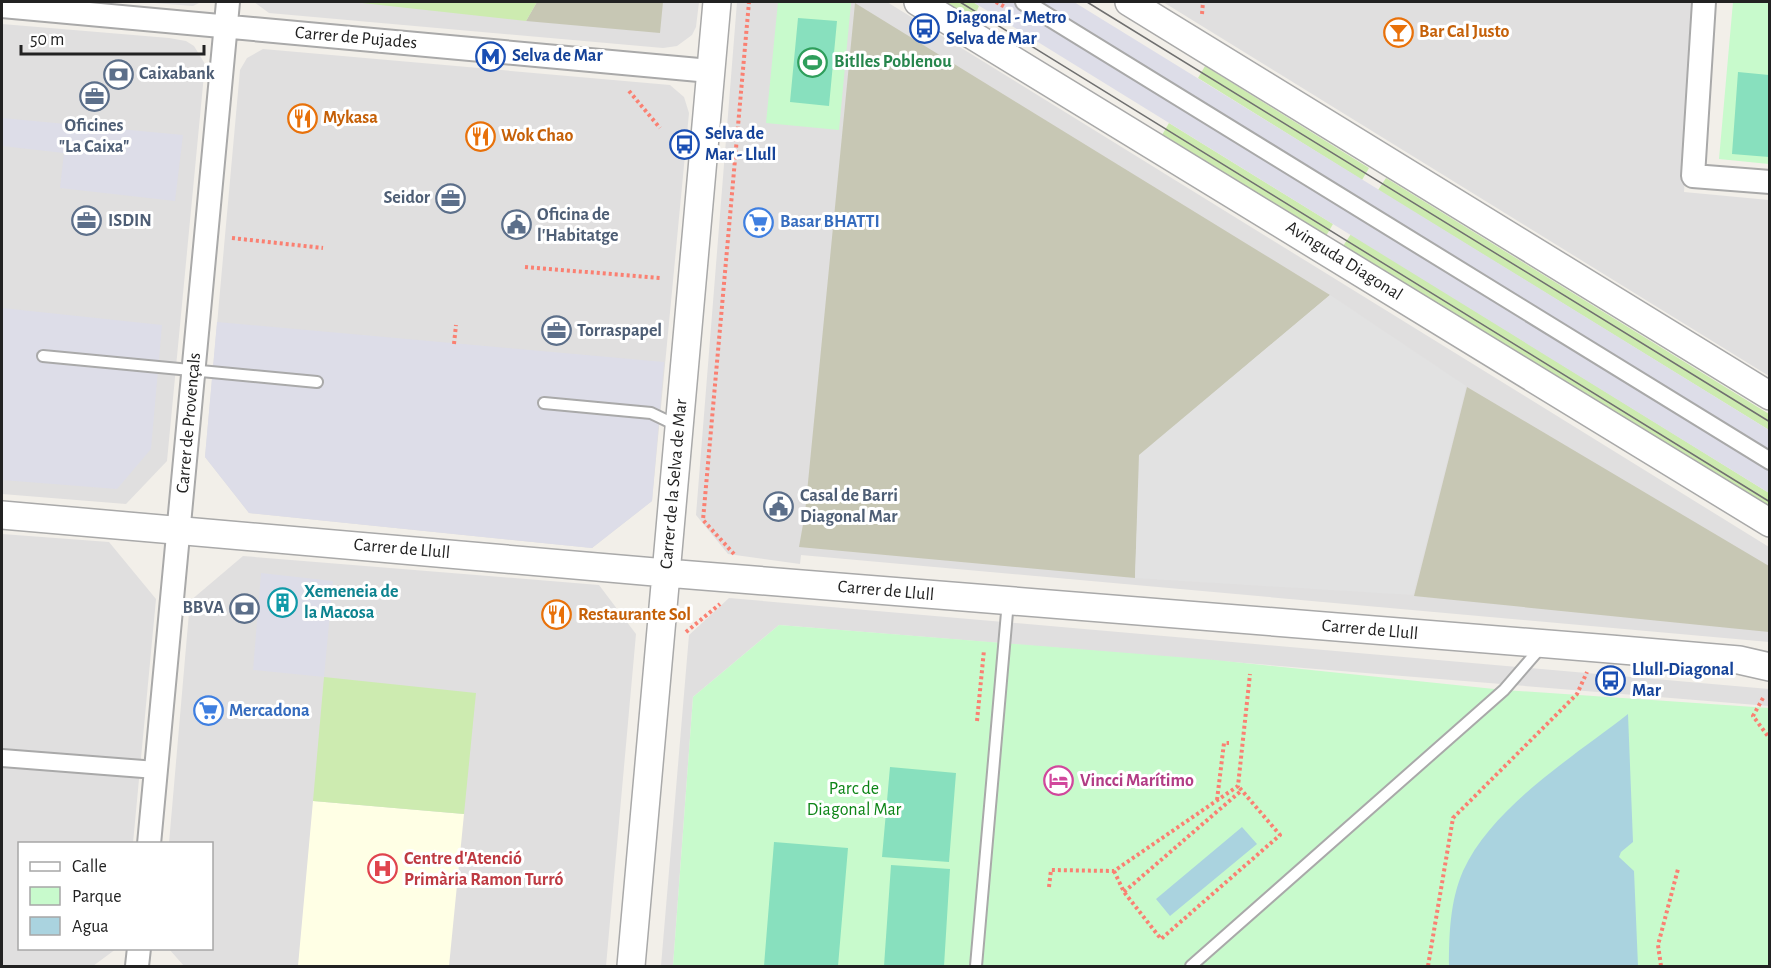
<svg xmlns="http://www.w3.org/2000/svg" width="1771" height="968" font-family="'Alegreya Sans',sans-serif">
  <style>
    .residential { fill: #e0dfdf }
    .education { fill: #ffffe5 }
    .construction { fill: #c7c7b4 }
    .grass { fill: #cdebb0 }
    .park { fill: #c8facc }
    .pitch { fill: #88e0be }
    .parking { fill: #e2e2e2 }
    .plaza { fill: #dddde8 }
    .water { fill: #aad3df }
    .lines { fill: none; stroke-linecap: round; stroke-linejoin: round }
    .service-casing { stroke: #a9a9a9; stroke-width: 14 }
    .pedestrian-casing { stroke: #a9a9a9; stroke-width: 20 }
    .minor-casing { stroke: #a9a9a9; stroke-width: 26 }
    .tertiary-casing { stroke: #a9a9a9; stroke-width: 30 }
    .path { stroke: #fa8072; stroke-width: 4; stroke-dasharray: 3 3; stroke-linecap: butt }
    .service { stroke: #fff; stroke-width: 10 }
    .pedestrian { stroke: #fff; stroke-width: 16 }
    .minor { stroke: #fff; stroke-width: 22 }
    .tertiary { stroke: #fff; stroke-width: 27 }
    .tram { stroke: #707070; stroke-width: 1.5 }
    .labels { text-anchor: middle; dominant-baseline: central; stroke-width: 6; stroke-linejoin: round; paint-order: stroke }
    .transit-label { font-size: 18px; font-weight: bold; fill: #164399; stroke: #fff; text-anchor: start }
    .food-label { font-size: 18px; font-weight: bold; fill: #c56008; stroke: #fff; text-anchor: start }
    .street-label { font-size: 18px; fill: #222; stroke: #fff }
    .leisure-label { font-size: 18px; font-weight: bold; fill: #27864d; stroke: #fff; text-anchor: start }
    .service-label { font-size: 18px; font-weight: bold; fill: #4e5e75; stroke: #fff; text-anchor: start }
    .shop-label { font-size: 18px; font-weight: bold; fill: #366cbe; stroke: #fff; text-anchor: start }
    .culture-label { font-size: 18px; font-weight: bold; fill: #0d838f; stroke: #fff; text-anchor: start }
    .hotel-label { font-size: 18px; font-weight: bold; fill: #b23c85; stroke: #fff; text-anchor: start }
    .park-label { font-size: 18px; fill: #0c8416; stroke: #fff }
    .health-label { font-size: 18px; font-weight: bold; fill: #be3a42; stroke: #fff; text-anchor: start }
  </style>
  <rect width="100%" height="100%" fill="#f2efe9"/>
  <!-- residential -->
  <path class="residential" d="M141 2H201L193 6Z
    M254 2H699L696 27 692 35 677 46 663 48 269 13Z
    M737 2H887L1769 547V642L801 555 800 564 728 554 696 515Z
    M1163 2H1699L1684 192 1769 200V376Z
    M2 24 169 38 186 41 194 46 205 64 167 461 126 504 2 494Z
    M263 49 670 85 684 97 689 113 652 501 592 548 249 513 205 457 240 70 247 58Z
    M2 534 109 542 156 599 133 843 20 844V948L116 949 93 966H2Z
    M243 556 599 585 636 634 606 966H184L169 949 212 948V844L169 843 190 601Z
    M729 598 1769 689V706L779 625 693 697 673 966H661L689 635Z"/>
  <!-- education -->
  <path class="education" d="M313 801 464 814 449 966H298Z"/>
  <!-- construction -->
  <path class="construction" d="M537 2H663L660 33 526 21Z
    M855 3 1330 295 1140 455 1135 578 799 547 805 513Z
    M1467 387 1769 566V632L1414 596Z"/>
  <!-- grass -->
  <path class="grass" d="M353 2H537L526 21Z
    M945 2H973L979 6 973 19Z
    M1205 66 1369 168 1362 180 1198 78Z
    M1169 123 1333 224 1326 236 1162 135Z
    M1386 178 1769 414V430L1378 190Z
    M1351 234 1769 493V510L1343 246Z
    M324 677 476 693 464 814 313 801Z"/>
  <!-- park -->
  <path class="park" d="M778 2 851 3 839 130 766 123Z
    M1733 2H1769V164L1719 159Z
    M779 625 1215 660 1504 690 1769 708V966H673L693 697Z"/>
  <!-- pitch -->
  <path class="pitch" d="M798 18 837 21 829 106 790 102Z
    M1738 72 1769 75V157L1732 154Z
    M890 767 956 773 949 862 882 857Z
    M774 842 848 848 838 966H764Z
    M891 865 950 869 944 966H884Z"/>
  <!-- parking -->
  <path class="parking" d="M1330 295 1466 386 1413 595 1135 578 1139 455Z"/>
  <!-- plaza -->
  <path class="plaza" d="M973 2H1074L1769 430V493Z
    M2 118 183 135 175 201 60 188 64 153 2 146Z
    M2 308 162 325 151 449 117 489 2 480Z
    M217 322 664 362 652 501 592 548 249 513 205 457Z
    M261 573 333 581 324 677 253 670Z"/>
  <!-- water -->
  <path class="water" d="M1628 714 1633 842 1621 852 1619 857 1634 871 1638 966H1449C1449 935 1450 901 1463 871 1492 807 1573 757 1628 714Z
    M1242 827 1257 844 1170 916 1156 899Z"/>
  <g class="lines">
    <defs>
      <path id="service" d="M43 356 317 382
        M544 403 651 413 678 426
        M976 966 1008 601
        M1191 966 1504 690 1543 645"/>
      <path id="pedestrian" d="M1024 2 1770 461
        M2 758 156 770"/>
      <path id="minor" d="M1704 2 1693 176 1770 182
        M2 6 710 71
        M149 844 228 2
        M137 966 139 948"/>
      <path id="tertiary" d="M918 2 1770 523
        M1129 2 1770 396
        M2 515 666 573 1610 649 1739 660 1770 667
        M631 966 717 2"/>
    </defs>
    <!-- service casing -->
    <use href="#service" class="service-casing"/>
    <!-- pedestrian casing -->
    <use href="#pedestrian" class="pedestrian-casing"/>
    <!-- minor casing -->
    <use href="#minor" class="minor-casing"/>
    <!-- tertiary casing -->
    <use href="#tertiary" class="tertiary-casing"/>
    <!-- path -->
    <path class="path" d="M996 2 1005 7
      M1202 14 1203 2
      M629 91 660 128
      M232 238 323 248
      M525 267 660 278
      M454 344 456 325
      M734 554 703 520 749 2
      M686 632 720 604
      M1763 698 1753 716 1770 739
      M977 721 984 650
      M1217 800 1224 743H1229
      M1114 871 1124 892 1161 939 1280 835 1238 786
      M1049 887 1051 870 1114 871 1238 786 1250 674
      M1124 892 1242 790
      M1428 966 1453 818 1577 694 1587 672
      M1661 966 1658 945 1678 869"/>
    <!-- service -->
    <use href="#service" class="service"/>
    <!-- pedestrian -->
    <use href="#pedestrian" class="pedestrian"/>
    <!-- minor -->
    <use href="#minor" class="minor"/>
    <!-- tertiary -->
    <use href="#tertiary" class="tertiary"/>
    <!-- tram -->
    <path class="tram" d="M960 2 1770 502
      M1087 2 1770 422"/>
  </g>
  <!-- icons -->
  <defs>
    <symbol id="bus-ring" viewBox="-11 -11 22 22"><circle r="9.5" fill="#fff" stroke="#1a4fb4" stroke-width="1.5"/><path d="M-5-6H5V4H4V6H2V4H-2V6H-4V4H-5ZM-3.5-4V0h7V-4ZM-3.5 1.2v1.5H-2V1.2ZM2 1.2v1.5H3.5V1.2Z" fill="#1a4fb4"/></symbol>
    <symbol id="bar-ring" viewBox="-11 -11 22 22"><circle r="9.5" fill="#fff" stroke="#e8710a" stroke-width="1.5"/><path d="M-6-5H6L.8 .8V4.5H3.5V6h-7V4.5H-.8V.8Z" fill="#e8710a"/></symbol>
    <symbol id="metro-ring" viewBox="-11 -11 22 22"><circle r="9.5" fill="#fff" stroke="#1a4fb4" stroke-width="1.5"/><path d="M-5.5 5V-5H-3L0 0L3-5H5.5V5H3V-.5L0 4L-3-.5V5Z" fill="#1a4fb4"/></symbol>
    <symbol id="stadium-ring" viewBox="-11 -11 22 22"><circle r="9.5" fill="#fff" stroke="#2e9e5b" stroke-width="1.5"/><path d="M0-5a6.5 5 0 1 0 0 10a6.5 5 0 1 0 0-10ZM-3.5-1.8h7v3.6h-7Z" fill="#2e9e5b"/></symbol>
    <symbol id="bank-ring" viewBox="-11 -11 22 22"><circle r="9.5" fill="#fff" stroke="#5c6f8a" stroke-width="1.5"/><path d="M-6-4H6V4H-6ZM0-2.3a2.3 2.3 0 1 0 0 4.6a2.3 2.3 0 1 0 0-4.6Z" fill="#5c6f8a"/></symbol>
    <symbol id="office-ring" viewBox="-11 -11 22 22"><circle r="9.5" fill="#fff" stroke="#5c6f8a" stroke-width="1.5"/><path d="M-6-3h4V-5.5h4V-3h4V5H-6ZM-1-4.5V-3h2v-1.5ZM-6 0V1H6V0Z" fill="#5c6f8a"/></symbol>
    <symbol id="restaurant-ring" viewBox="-11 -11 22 22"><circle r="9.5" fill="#fff" stroke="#e8710a" stroke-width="1.5"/><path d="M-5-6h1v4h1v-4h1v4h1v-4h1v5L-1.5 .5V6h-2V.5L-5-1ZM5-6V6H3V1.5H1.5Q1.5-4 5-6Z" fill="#e8710a"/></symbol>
    <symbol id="supermarket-ring" viewBox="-11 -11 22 22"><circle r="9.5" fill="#fff" stroke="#3f7fe0" stroke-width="1.5"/><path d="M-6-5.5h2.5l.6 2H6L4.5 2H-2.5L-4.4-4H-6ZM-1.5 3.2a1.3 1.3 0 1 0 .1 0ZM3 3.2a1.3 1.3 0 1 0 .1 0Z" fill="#3f7fe0"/></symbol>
    <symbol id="civic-ring" viewBox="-11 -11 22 22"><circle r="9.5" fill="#fff" stroke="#5c6f8a" stroke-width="1.5"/><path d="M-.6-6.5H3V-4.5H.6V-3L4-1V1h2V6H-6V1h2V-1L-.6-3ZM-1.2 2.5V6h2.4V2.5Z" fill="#5c6f8a"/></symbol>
    <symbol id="building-ring" viewBox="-11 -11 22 22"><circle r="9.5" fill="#fff" stroke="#0f9aa8" stroke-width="1.5"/><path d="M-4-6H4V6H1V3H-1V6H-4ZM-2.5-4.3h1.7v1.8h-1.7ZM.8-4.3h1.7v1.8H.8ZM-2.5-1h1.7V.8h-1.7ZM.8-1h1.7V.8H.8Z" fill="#0f9aa8"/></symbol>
    <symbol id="hotel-ring" viewBox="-11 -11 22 22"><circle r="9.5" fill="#fff" stroke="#d1479c" stroke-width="1.5"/><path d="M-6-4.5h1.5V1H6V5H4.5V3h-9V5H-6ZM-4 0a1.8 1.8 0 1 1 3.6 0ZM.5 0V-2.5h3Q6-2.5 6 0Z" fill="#d1479c"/></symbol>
    <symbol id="hospital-ring" viewBox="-11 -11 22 22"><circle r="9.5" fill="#fff" stroke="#e0444e" stroke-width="1.5"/><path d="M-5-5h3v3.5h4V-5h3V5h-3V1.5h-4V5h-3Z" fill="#e0444e"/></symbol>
  </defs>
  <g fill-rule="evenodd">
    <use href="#bus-ring" x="908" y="12" width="33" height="33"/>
    <use href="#bar-ring" x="1382" y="16" width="33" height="33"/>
    <use href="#metro-ring" x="474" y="40" width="33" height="33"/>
    <use href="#stadium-ring" x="796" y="46" width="33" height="33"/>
    <use href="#bank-ring" x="102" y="58" width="33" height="33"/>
    <use href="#office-ring" x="78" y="80" width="33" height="33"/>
    <use href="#restaurant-ring" x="286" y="102" width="33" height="33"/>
    <use href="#restaurant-ring" x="464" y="120" width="33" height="33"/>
    <use href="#bus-ring" x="668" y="128" width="33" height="33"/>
    <use href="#office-ring" x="434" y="182" width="33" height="33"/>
    <use href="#office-ring" x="70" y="204" width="33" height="33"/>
    <use href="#supermarket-ring" x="742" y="206" width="33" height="33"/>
    <use href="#civic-ring" x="500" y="208" width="33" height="33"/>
    <use href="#office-ring" x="540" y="314" width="33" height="33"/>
    <use href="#civic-ring" x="762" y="490" width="33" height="33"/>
    <use href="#building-ring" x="266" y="586" width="33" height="33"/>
    <use href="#bank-ring" x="228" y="592" width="33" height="33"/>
    <use href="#restaurant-ring" x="540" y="598" width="33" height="33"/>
    <use href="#bus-ring" x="1594" y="664" width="33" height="33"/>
    <use href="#supermarket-ring" x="192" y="694" width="33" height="33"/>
    <use href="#hotel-ring" x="1042" y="764" width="33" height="33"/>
    <use href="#hospital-ring" x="366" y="852" width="33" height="33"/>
  </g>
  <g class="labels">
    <!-- transit labels -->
    <g class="transit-label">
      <text x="946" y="18">Diagonal - Metro<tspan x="946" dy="21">Selva de Mar</tspan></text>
      <text x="512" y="56">Selva de Mar</text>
      <text x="705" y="134">Selva de<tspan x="705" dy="21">Mar - Llull</tspan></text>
      <text x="1632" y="670">Llull-Diagonal<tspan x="1632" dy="21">Mar</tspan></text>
    </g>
    <!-- food labels -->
    <g class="food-label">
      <text x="1419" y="32">Bar Cal Justo</text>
      <text x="323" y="118">Mykasa</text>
      <text x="501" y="136">Wok Chao</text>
      <text x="578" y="615">Restaurante Sol</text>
    </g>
    <!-- street labels -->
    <g class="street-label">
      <text transform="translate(356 38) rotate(5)">Carrer de Pujades</text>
      <text transform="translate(1344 261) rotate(32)">Avinguda Diagonal</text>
      <text transform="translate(189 423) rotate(-85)">Carrer de Provençals</text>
      <text transform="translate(674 484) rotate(-85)">Carrer de la Selva de Mar</text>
      <text transform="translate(402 549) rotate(5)">Carrer de Llull</text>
      <text transform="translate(886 591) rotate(5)">Carrer de Llull</text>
      <text transform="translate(1370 630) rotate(5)">Carrer de Llull</text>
    </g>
    <!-- leisure labels -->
    <g class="leisure-label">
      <text x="834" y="62">Bitlles Poblenou</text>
    </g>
    <!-- service labels -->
    <g class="service-label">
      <text x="139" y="74">Caixabank</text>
      <text x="94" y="126" text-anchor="middle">Oficines<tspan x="94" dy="21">"La Caixa"</tspan></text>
      <text x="430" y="198" text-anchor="end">Seidor</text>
      <text x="537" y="215">Oficina de<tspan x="537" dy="21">l'Habitatge</tspan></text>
      <text x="108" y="221">ISDIN</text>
      <text x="577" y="331">Torraspapel</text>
      <text x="800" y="496">Casal de Barri<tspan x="800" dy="21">Diagonal Mar</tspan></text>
      <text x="224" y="608" text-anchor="end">BBVA</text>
    </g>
    <!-- shop labels -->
    <g class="shop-label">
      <text x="780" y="222">Basar BHATTI</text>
      <text x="229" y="711">Mercadona</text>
    </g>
    <!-- culture labels -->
    <g class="culture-label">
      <text x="304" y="592">Xemeneia de<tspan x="304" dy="21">la Macosa</tspan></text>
    </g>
    <!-- hotel labels -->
    <g class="hotel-label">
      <text x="1080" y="781">Vincci Marítimo</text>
    </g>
    <!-- park labels -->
    <g class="park-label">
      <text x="854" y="789">Parc de<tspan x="854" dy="21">Diagonal Mar</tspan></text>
    </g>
    <!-- health labels -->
    <g class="health-label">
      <text x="404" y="859">Centre d'Atenció<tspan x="404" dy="21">Primària Ramon Turró</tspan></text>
    </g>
  </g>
  <!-- border -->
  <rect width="1771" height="968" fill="none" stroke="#222222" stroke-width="6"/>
  <!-- legend -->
  <rect x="18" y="842" width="195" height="108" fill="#ffffff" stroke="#a7a7a7" stroke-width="1.5"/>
  <rect x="30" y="862" width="30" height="9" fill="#ffffff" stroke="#a7a7a7" stroke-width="1.5"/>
  <text x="72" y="872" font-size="18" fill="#222222">Calle</text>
  <rect x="30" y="887" width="30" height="18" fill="#c8facc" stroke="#a7a7a7" stroke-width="1.5"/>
  <text x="72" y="902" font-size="18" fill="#222222">Parque</text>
  <rect x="30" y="917" width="30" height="18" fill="#aad3df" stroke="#a7a7a7" stroke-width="1.5"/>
  <text x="72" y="932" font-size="18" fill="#222222">Agua</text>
  <!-- scale -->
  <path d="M21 45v9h183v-9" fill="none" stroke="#222222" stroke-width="3"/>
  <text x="30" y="45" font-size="18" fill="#222222" stroke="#ffffff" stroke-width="4.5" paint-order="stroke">50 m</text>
</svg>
